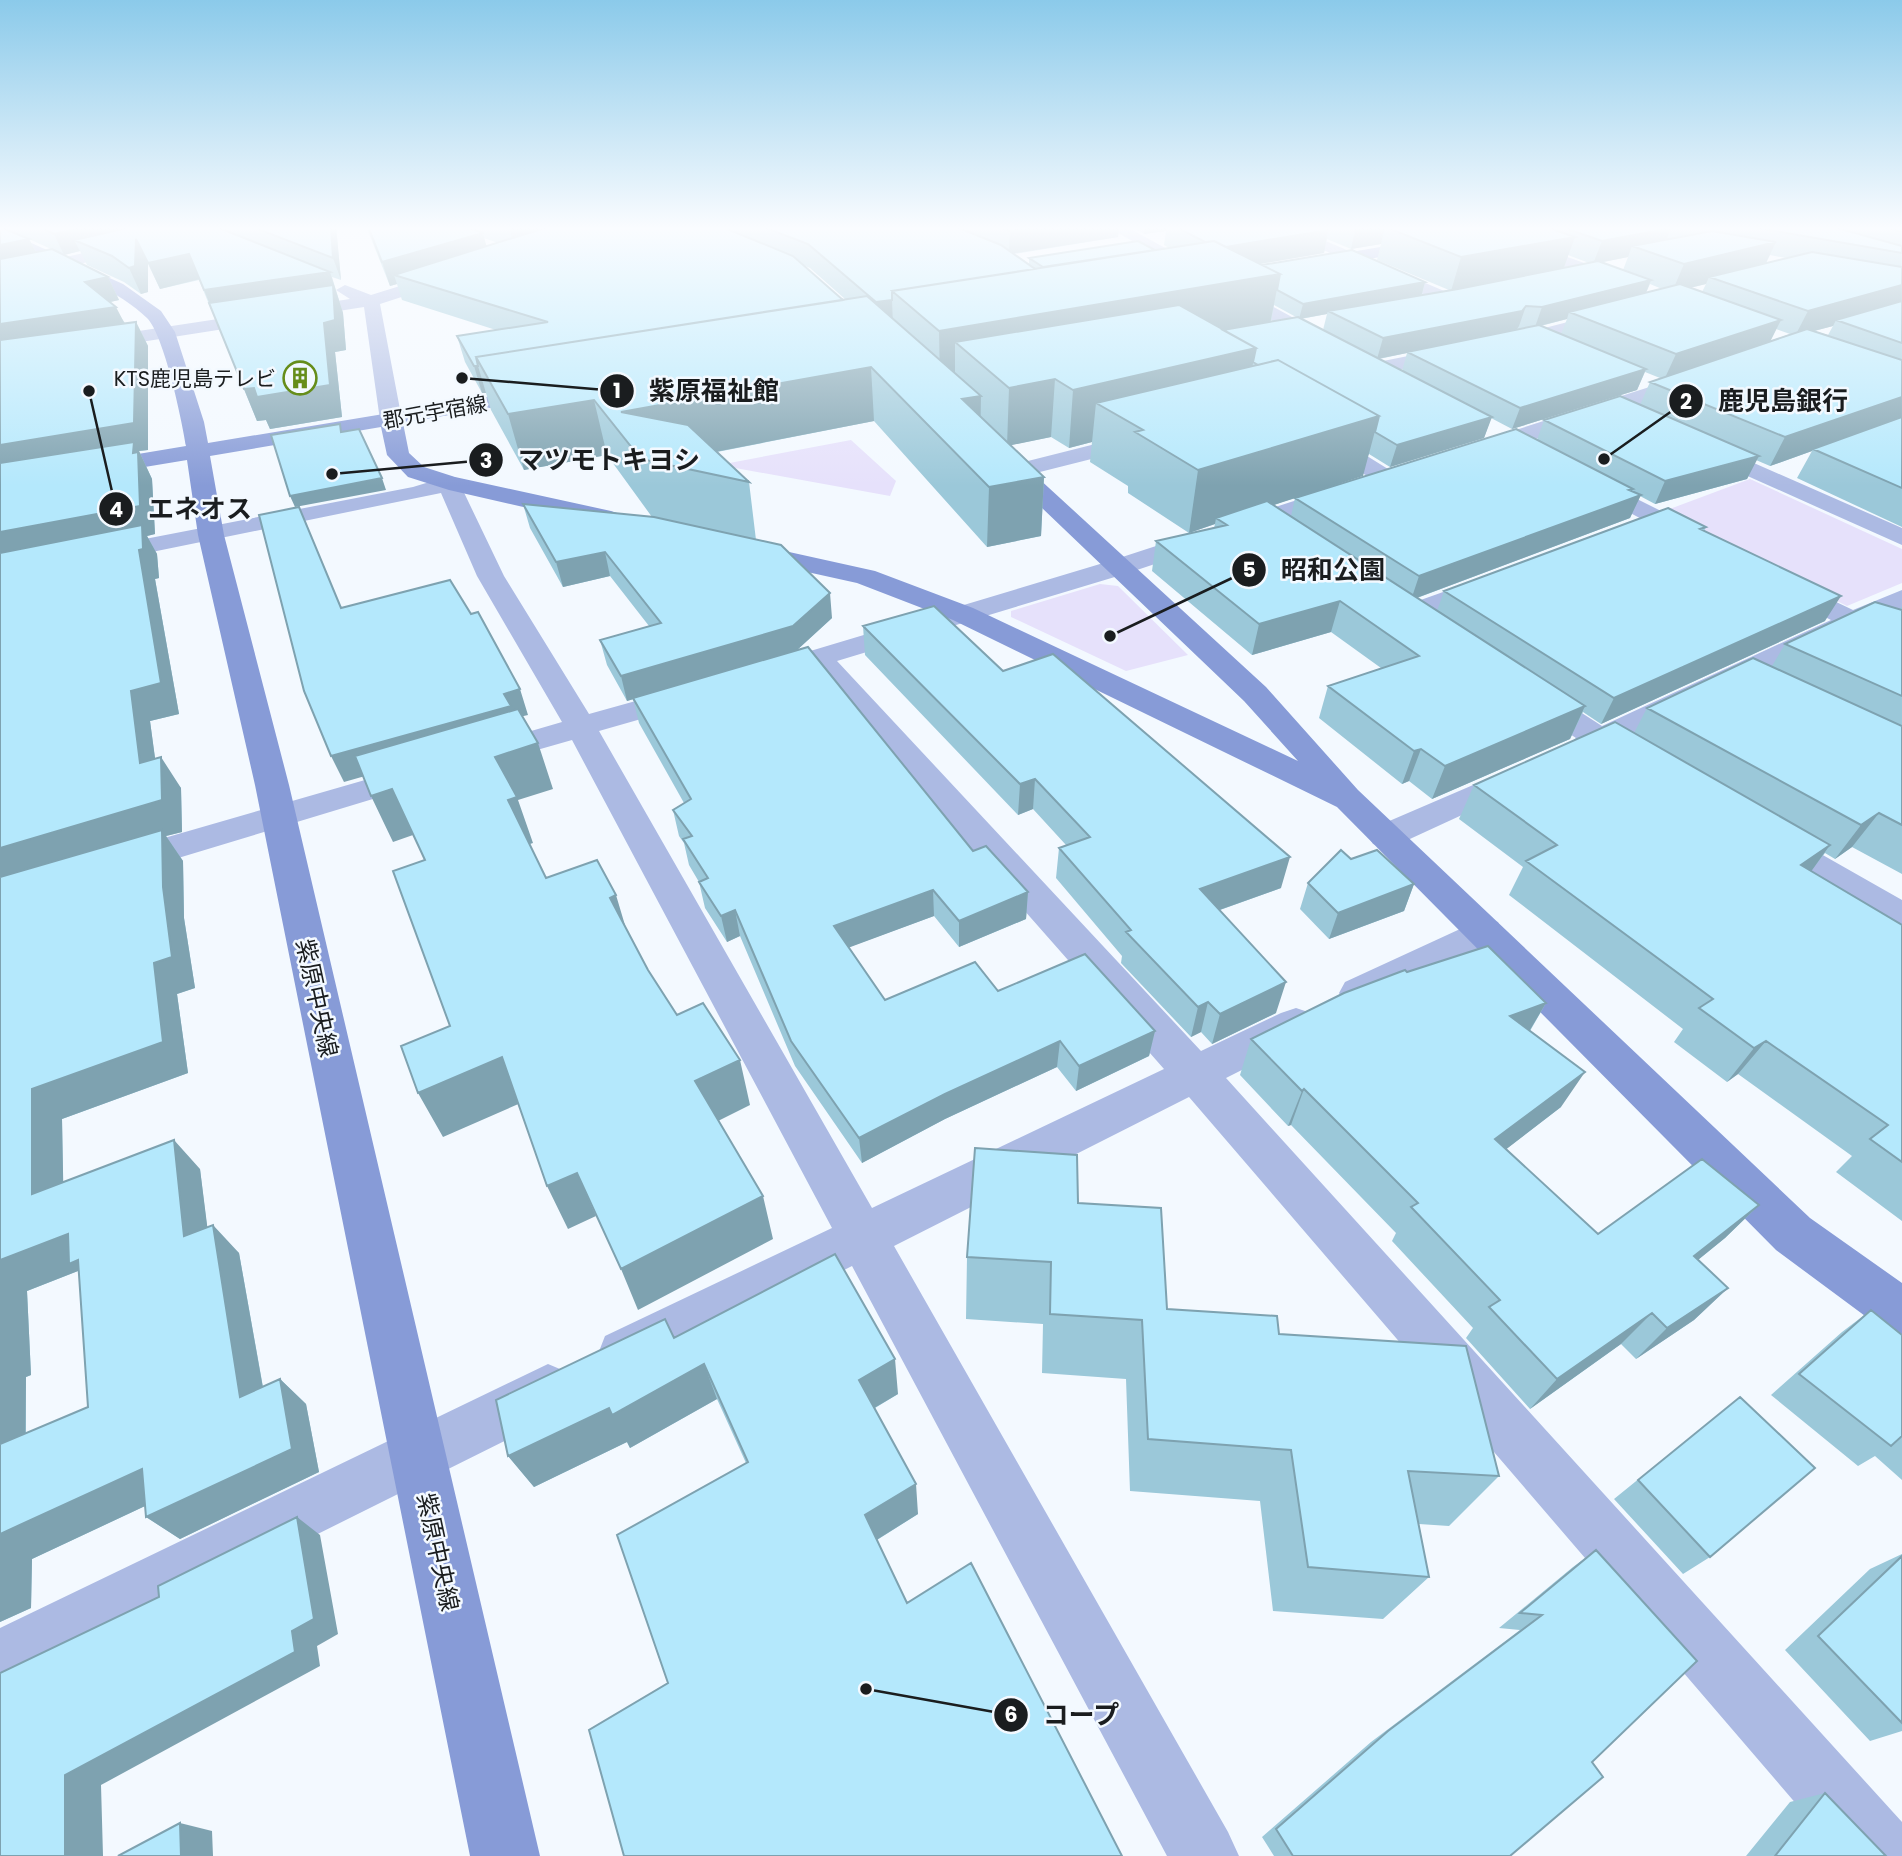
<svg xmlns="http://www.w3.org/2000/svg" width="1902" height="1856" font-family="Poppins,'Noto Sans JP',sans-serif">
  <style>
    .green { fill: #e6e1fb }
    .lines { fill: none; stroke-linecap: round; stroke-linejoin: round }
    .street { fill: #acbae3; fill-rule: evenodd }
    .secondary { fill: #879bd7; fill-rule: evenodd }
    .wall { fill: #9bc8d9; fill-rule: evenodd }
    .shaded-wall { fill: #7ea2b0 }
    .building { fill: #b4e8fc; stroke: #7ea2b0; stroke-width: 2 }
    .labels { text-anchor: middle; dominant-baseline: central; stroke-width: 5; stroke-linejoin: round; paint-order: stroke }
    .far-poi-label { font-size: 21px; fill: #1a1d1f; stroke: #f3f9ff; text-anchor: end }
    .far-street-label { font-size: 21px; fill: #1a1d1f; stroke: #f3f9ff }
    .street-label { font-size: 24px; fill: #1a1d1f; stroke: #f3f9ff }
    .leader { fill: none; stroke: #1a1d1f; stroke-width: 2.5 }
    .callout-dot { fill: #1a1d1f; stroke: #f3f9ff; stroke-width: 2.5 }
    .mark-label { font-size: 21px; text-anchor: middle; font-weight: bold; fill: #fff }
    .callout-label { font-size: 26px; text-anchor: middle; font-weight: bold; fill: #1a1d1f; stroke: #f3f9ff; stroke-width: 5; stroke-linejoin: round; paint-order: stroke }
  </style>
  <rect width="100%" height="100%" fill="#f3f9ff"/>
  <!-- green -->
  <path class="green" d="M851 440 896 481 890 496 719 465Z
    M1750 479 1902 549V583L1847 606 1659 513Z
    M1100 584 1118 586 1188 655 1126 671 1011 617V611Z"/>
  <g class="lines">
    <!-- street -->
    <path class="street" d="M202 226H231L224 231 0 282V272Z
      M1106 226H1125L1334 340 1337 344 1327 350 1320 348Z
      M1269 226H1290L1487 309 1490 313 1481 318 1475 317Z
      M1516 239 1630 279 1633 283 1624 288 1618 287 1510 247 1508 244 1510 241Z
      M448 271 454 272 456 276 454 280 380 304 402 420 399 425H383L380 420 364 307 0 364V352L350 299 336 290 345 285 371 295Z
      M1614 310 1620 311 1623 315 1620 319 1534 342 1373 375 1366 373 1363 369 1366 365 1373 363 1533 331Z
      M1693 373 1700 375 1703 379 1700 383 1620 413 1477 457 1469 455 1466 450 1469 445Z
      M1322 431 1330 433 1396 474 1400 479 1396 484H1380L1314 443 1311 438 1314 433Z
      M1143 432 1151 434 1154 439 1151 444 1016 478 1008 476 1004 471 1008 466Z
      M1704 441 1902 528V545L1696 453 1693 448 1696 443Z
      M449 476 457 478 504 576 589 714 686 687 697 689 701 696 697 703 599 731 872 1208 1164 1069 802 658 807 652 1110 561 1334 488 1343 486 1352 488 1355 493 1352 498 1128 573 837 661 1201 1051 1281 1013 1296 1008 1311 1013 1317 1024 1311 1035 1226 1078 1902 1822V1856H1841L1189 1097 894 1246 1228 1832 1239 1856H1167L852 1266 643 1372 624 1380 605 1372 598 1354 605 1336 832 1228 572 740 488 764 476 761 472 754 476 747 562 722 477 576 441 493 0 583V567L413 487Z
      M1591 476 1705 533 1709 538 1705 543 1696 546 1687 543 1583 488 1579 483 1583 478Z
      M1488 576 1498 578 1502 584 1498 590 1411 621 1401 619 1397 613 1401 607Z
      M1786 578 1853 610 1902 590V608L1878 620 1902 628V647L1855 631 1624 740 1646 754 1650 761 1646 768C1625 773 1614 763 1598 752L1582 757 1570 754 1566 747 1576 738 1521 702 1517 695 1521 688 1532 686 1543 688 1602 726 1831 620 1776 592 1772 586 1776 580Z
      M417 765 429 768 434 775 429 782 122 875 109 872 104 863 109 854Z
      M1515 767 1527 771 1532 778 1527 785 1399 844 1386 848 1373 844 1368 836 1373 828Z
      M1771 829 1784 833 1902 900V931L1889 927 1758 849 1753 841 1758 833Z
      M1484 918 1498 922 1503 932 1498 942 1373 1004 1359 1008 1345 1004 1339 993 1345 982Z
      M548 1364 567 1372 575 1391 567 1410 0 1692V1628Z"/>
    <!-- secondary -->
    <path class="secondary" d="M1503 226H1540L1533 231 1310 269 1302 264 1310 259Z
      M0 229 123 284 161 311 175 332 204 422 208 443 540 388 547 390 550 394 547 398 403 423 409 453 424 467 455 477 611 511 620 514 624 519 620 524 611 527 449 490 408 477 387 455 381 427 210 456 224 535 289 785 540 1856H470L255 785 198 535 187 460 0 491V477L186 446C182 420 164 335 147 318 113 285 44 260 0 240Z
      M1004 452 1012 454 1266 687 1358 790 1810 1218 1902 1283V1337L1884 1330 1776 1250 1337 807 953 620 857 583 739 557 735 551 739 545 748 543 875 571 973 608 1298 761 1244 701 996 464 992 459 996 454Z"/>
  </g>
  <!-- wall -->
  <path class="wall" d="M0 226H214L218 228V226H336L341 280 332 277 343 313 346 350 335 352 342 417 270 429 266 420 257 421 199 280 160 289 148 264V292L141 294 124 282 87 265 80 251 64 255 108 277 119 300 110 302 125 323 136 322 148 346V450L139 451 152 479 155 534 147 536 157 554 159 578 155 579 179 714 150 721 155 759 181 788 182 832 166 836 183 861 184 918 195 988 177 994 188 1073 62 1119 63 1182 200 1169 207 1227 239 1253 263 1387 280 1379 306 1404 319 1472 180 1539 146 1517 145 1506 32 1559 31 1608 0 1622ZM29 239 51 249 36 252ZM78 1271 79 1272 88 1407 26 1433V1377L31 1375 27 1291Z
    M366 226H1119L1118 237 1014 254 1029 264V258L1155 250 1169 248 1164 245 1166 231 1144 234 1131 226H1902V527L1797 478 1812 451 1770 466 1756 460 1747 479 1655 504 1640 496 1630 518 1417 598 1437 611 1444 591 1706 527 1704 531 1825 621 1601 724 1583 712 1570 739 1432 799 1409 781 1402 784 1319 718 1328 686 1381 668 1331 632 1252 655 1152 571 1156 541 1214 528 1215 524 1189 533 1128 493V486L1090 462 1092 442 1069 448 1051 437 1011 445 1044 477 1041 536 987 547 874 421 717 452 749 482 756 540 832 618 797 650 973 851 1028 892 1026 919 959 947 934 916 849 947 885 1000 998 991 1155 1031 1149 1056 1076 1091 1057 1067 945 1119 862 1163 795 1066 740 936 727 942 705 908 699 882 689 865 684 843 679 836 673 810 684 803 639 723 633 699 627 701 607 665 600 640 649 626 610 576 563 587 530 528 523 504 652 517 607 455 524 470 491 410 486 393H482L465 362 457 336 496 330 402 300 397 284 390 286ZM484 238 498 243 486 247ZM1327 239 1351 249 1381 244 1377 260 1449 290 1422 295 1425 282 1262 265 1260 264 1324 253ZM1568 255 1589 263 1564 267ZM1770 255 1786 258 1766 263ZM1628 257 1623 270 1603 262ZM803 265 810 268 845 299 843 300ZM1650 284 1662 289 1646 293ZM1706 284 1702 292 1690 288ZM1274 305 1296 317 1271 322ZM1327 314 1323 330 1301 319ZM1567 319 1561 334 1541 326ZM1833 326 1828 335 1814 331ZM1776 329 1790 334 1770 341ZM1407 353 1402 371 1379 359ZM1645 372 1660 378 1650 382 1640 405 1544 420 1537 440 1340 484 1369 454 1390 467 1484 438 1491 418 1512 429 1637 390ZM1295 498 1291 516 1274 505 1282 502Z
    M1902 606V874L1852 847 1835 859 1825 853 1811 871 1902 925V1221L1836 1172 1852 1156 1738 1074 1727 1082 1674 1042 1683 1029 1509 895 1523 867 1459 819 1474 785 1634 733 1647 708 1772 666 1785 644 1900 609Z
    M863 626 1003 671 1281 888 1220 910 1276 1013 1212 1044 1201 1032 1191 1037 1121 963 1122 956 1056 878 1059 848 1066 845 1033 809 1018 815 865 655Z
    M1308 883 1414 884 1404 911 1329 939 1300 909Z
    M1407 972 1546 1003 1530 1031 1561 1107 1506 1149 1598 1234 1759 1205 1725 1238 1698 1260 1728 1288 1694 1320 1636 1359 1621 1344 1530 1409 1466 1338 1473 1328 1392 1241 1396 1233 1291 1125 1288 1126 1240 1075 1251 1039Z
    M1078 1203 1167 1309 1279 1334 1499 1476 1449 1526 1419 1524 1429 1577 1383 1619 1273 1611 1260 1501 1130 1491 1126 1379 1042 1373 1043 1324 966 1319 967 1257Z
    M1871 1310 1902 1335V1480L1875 1456 1858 1466 1771 1395 1842 1332Z
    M674 1338 898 1394 875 1408 918 1514 877 1540 907 1603 1122 1856 668 1683 746 1463 717 1399 630 1448 627 1442 534 1487 508 1456Z
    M1714 1418 1710 1557 1683 1574 1614 1499Z
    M1596 1550 1592 1762 1510 1856H1274L1262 1837 1371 1742 1520 1630 1499 1628 1573 1567Z
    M1902 1554V1731L1870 1741 1785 1650 1870 1569Z
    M1825 1793 1886 1856H1746L1790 1802Z"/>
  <!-- shaded-wall -->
  <path class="shaded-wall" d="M88 226H176L74 240 80 251 64 255 54 234Z
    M331 226H336L341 280 333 258Z
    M509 226H585L514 248Z
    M1043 226H1119L1118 237 1009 254 1010 231Z
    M1144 226H1166V231L1144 234Z
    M1356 226H1484L1385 227 1381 244 1351 249Z
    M1671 228 1662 251 1632 246 1628 257 1593 264 1602 241Z
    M1328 230 1324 253 1212 272 1216 248Z
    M483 233 489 256 394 275 397 284 390 286 382 262Z
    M1575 237 1563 270 1451 291 1461 257Z
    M29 239 40 260 0 269V245Z
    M136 239 148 264V292L141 294 129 268Z
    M1776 242 1763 269 1709 277 1706 284 1672 292 1684 264Z
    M189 254 200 279 160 289 148 263Z
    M330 272 343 313 346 350 335 352 342 417 270 429 266 420 257 421 244 389 324 323 215 317 204 290Z
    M1280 274 1270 324 1203 333 955 342V381L940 384 939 331Z
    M108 277 119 300 97 305 85 282Z
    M1651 280 1643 300 1569 312 1567 319 1535 327 1542 307Z
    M1425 282 1421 297 1328 311 1327 314 1299 319 1303 304Z
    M1902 285V306L1836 320 1833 326 1795 336 1808 311Z
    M892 300 893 325 877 328 876 302Z
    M1526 306 1519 326 1515 332 1407 352V353L1377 359 1383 338Z
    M116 307 128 330 0 349V324Z
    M1781 320 1768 346 1664 380 1676 354Z
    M136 322 148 346V450L139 451 152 479 155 534 147 536 157 554 159 578 155 579 179 714 150 721 160 794 0 564V445Z
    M1256 348 1245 404 1096 403 1092 442 1069 448 1073 390Z
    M474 366H478L486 393H482Z
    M871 367 874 421 658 463 621 412Z
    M1646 369 1637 390 1512 429 1520 408Z
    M1055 379 1051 437 1007 446 1009 388Z
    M981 396 980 451 962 399Z
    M1902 397V419L1813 449 1812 451 1770 466 1785 437Z
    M594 400 607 455 524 470 508 414Z
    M1379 416 1363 476 1222 522 1216 518 1215 524 1189 533 1198 470Z
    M1492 417 1484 438 1390 467 1397 445Z
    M1759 456 1747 479 1655 504 1665 481Z
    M1044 477 1041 536 987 547 989 487Z
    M382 478 386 490 295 507 290 496Z
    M1633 489 1628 500 1641 495 1630 518 1411 600 1419 576Z
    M605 552 610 576 563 587 556 562Z
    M830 593 832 618 796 651 627 701 621 676Z
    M1841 596 1825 621 1601 724 1614 698Z
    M1340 601 1331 632 1252 655 1259 624Z
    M520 689 528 715 515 718 520 732 344 782 331 756 504 694Z
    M1585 706 1570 739 1432 799 1445 766Z
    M538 743 553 789 518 800 533 843 524 846 508 800 495 757Z
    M1421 749 1409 781 1402 784 1414 751Z
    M161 757 181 788 182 832 166 836 183 861 184 918 195 988 177 994 188 1073 62 1119 64 1223 32 1194V1089L154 963 163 887H0V848Z
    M1035 779 1033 809 1018 815 1020 784Z
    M392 789 413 835 393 842 371 796Z
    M1879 813 1852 847 1835 859 1861 825Z
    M1830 845 1805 880 1801 865Z
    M1290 857 1281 888 1194 919 1200 889Z
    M1414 884 1404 911 1329 939 1338 913Z
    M933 890 934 916 837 952 834 926Z
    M1028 892 1026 919 959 947V921Z
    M616 895 630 942 610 898Z
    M735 910 740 936 727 942 721 916Z
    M1286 982 1276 1013 1212 1044 1220 1014Z
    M1208 1002 1201 1032 1191 1037 1198 1007Z
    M1546 1003 1524 1040 1510 1016Z
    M1155 1031 1149 1056 1076 1091 1079 1066Z
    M1060 1041 1057 1067 945 1119 862 1163 859 1138 945 1094Z
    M1766 1041 1738 1074 1727 1082 1754 1048Z
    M502 1057 523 1102 443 1137 418 1093Z
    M740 1060 750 1105 708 1126 695 1081Z
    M1585 1072 1561 1107 1474 1174 1495 1139Z
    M1304 1089 1291 1125 1288 1126 1302 1091Z
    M174 1140 200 1169 212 1264 184 1236Z
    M577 1173 596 1216 568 1229 547 1186Z
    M763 1196 773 1239 638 1310 621 1269Z
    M1759 1205 1725 1238 1662 1289 1694 1256Z
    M213 1225 239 1253 269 1422 240 1397Z
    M68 1234 102 1292 78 1271 27 1291 31 1375 26 1377 25 1473 0 1458V1260Z
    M1728 1288 1694 1320 1636 1359 1667 1328Z
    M1652 1313 1621 1344 1530 1409 1557 1379Z
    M895 1359 898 1394 864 1414 859 1380Z
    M704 1364 717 1399 630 1448 627 1442 534 1487 508 1456Z
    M280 1379 306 1404 319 1472 180 1539 146 1517Z
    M142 1469 175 1492 32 1559 31 1608 0 1622V1534Z
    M916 1484 918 1514 870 1544 865 1515Z
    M297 1517 320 1535 338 1634 317 1646 320 1666 101 1785 103 1856H65V1775L292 1631Z
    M180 1823 212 1831 213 1856H181Z"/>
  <!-- building -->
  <path class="building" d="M37 226H88L54 234Z
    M136 226H214L330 272 204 290 189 254 148 263 136 239 135 266 129 268 112 256 74 240Z
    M250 226H331L333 258Z
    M368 226H464L483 233 382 262Z
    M551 226H720L793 256 843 300 476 357 478 366H474L457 336 548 322 394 275Z
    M761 226H954L1001 245 1035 269 892 291V300L876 302 808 244Z
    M996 226H1043L1010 231Z
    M1174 226H1319L1328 230 1226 247 1214 241 1205 242Z
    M1391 226H1544L1575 237 1461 257 1385 227Z
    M1559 226H1661L1671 228 1602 241Z
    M1747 226H1830L1902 246V253Z
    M1882 226H1902V232Z
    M0 227 29 239 0 245Z
    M1712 231 1776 242 1684 264 1632 246Z
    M1138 241 1155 250 1043 267 1029 258Z
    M1214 241 1280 274 939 331 892 291Z
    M52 249 108 277 85 282 116 307 0 324V259Z
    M1352 250 1425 282 1303 304 1277 290 1280 274 1262 265Z
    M1812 252 1902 267V285L1808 311 1709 277Z
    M1598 261 1651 280 1542 307 1526 306 1522 311 1383 338 1328 311 1458 289Z
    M1680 284 1781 320 1676 354 1569 312Z
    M333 285 335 320 324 323 330 385 257 397 254 388 244 389 209 303Z
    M867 296 981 396 962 399 1044 477 989 487 871 367 621 412 688 425 749 482 641 459 594 400 508 414 476 357Z
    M1902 301V343L1836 320Z
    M1179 305 1256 348 1073 390 1055 379 1009 388 955 342Z
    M1298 317 1492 417 1397 445 1375 432 1379 416 1278 360 1258 365 1253 362 1256 348 1223 330Z
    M136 322 134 423 0 445V340Z
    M1539 325 1646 369 1520 408 1407 352Z
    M1807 329 1902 360V397L1785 437 1650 382Z
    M1278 360 1379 416 1198 470 1135 432 1143 430 1096 403Z
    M1620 396 1759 456 1665 481 1544 420Z
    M1902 417V488L1813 449Z
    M340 424 341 432 359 429 382 478 290 496 271 435Z
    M1516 429 1633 489 1629 490 1641 495 1419 576 1295 498Z
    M134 442 133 453 138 452 140 506 0 532V463Z
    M1267 501 1585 706 1445 766 1421 749 1414 751 1328 686 1419 656 1340 601 1259 624 1156 541 1227 525 1216 518Z
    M523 504 654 517 781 545 830 593 793 626 621 676 600 640 661 623 605 552 556 562Z
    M299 507 341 608 450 580 471 614 478 612 520 689 504 694 511 706 331 756 304 691 259 515Z
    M1668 508 1706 527 1700 529 1841 596 1614 698 1444 591Z
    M142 525 143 549 139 550 161 683 131 691 140 763 161 757 162 800 0 848V553Z
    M1875 602 1902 610V696L1785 644Z
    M934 606 1003 671 1053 654 1290 857 1200 889 1286 982 1220 1014 1208 1002 1198 1007 1126 932 1131 930 1059 848 1090 837 1035 779 1020 784 863 626Z
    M808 647 973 851 986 846 1028 892 959 921 933 890 834 926 885 1000 975 962 998 991 1085 954 1155 1031 1079 1066 1060 1041 945 1094 859 1138 791 1041 735 910 721 916 699 882 708 878 683 839 692 836 673 810 691 799 633 698Z
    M1753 658 1902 726V825L1879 813 1861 825 1647 708Z
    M518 709 538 743 495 757 517 797 508 800 546 878 597 860 616 895 610 898 648 970 677 1015 703 1003 740 1060 695 1081 763 1196 621 1269 577 1173 547 1186 502 1057 418 1093 401 1046 450 1026 393 871 425 860 392 789 371 796 355 756Z
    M1615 722 1830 845 1801 865 1902 925V1162L1870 1139 1888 1125 1766 1041 1754 1048 1699 1008 1713 999 1526 861 1557 845 1474 785Z
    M162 830 163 887 172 957 154 963 163 1042 32 1089V1194L174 1140 184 1236 213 1225 240 1397 280 1379 292 1449 146 1517 142 1469 0 1534V1444L88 1407 78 1260 69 1264 68 1234 0 1260V877Z
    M1341 850 1351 859 1377 850 1414 884 1338 913 1308 883Z
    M1488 946 1546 1003 1510 1016 1585 1072 1495 1139 1598 1234 1702 1159 1759 1205 1694 1256 1728 1288 1667 1328 1652 1313 1557 1379 1489 1307 1500 1300 1411 1207 1418 1203 1304 1089 1302 1091 1251 1039 1344 993 1405 970 1407 972Z
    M975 1148 1077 1155 1078 1203 1161 1208 1167 1309 1277 1316 1279 1334 1466 1346 1499 1476 1408 1471 1429 1577 1308 1567 1291 1450 1148 1439 1142 1320 1050 1314 1051 1262 967 1257Z
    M835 1254 895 1359 859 1380 916 1484 865 1515 907 1603 971 1563 1122 1856H624L589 1730 668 1683 617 1535 748 1462 704 1364 612 1415 609 1408 508 1456 496 1400 665 1319 674 1338Z
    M1871 1310 1902 1335V1436L1891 1446 1799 1374Z
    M1740 1397 1815 1468 1710 1557 1638 1480Z
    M297 1517 314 1619 292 1631 295 1652 65 1775V1856H0V1673L159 1597 158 1586Z
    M1596 1550 1697 1661 1592 1762 1603 1777 1510 1856H1293L1276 1829 1388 1731 1542 1615 1520 1613Z
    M1902 1556V1723L1818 1636Z
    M1825 1793 1886 1856H1775Z
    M180 1823 181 1856H118Z"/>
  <!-- sky -->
  <linearGradient id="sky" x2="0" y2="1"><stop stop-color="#8bcaea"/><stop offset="0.47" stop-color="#fafcff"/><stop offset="1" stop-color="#fafcff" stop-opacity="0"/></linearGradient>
  <rect width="1902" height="486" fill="url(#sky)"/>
  <!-- icons -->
  <defs>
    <symbol id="building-ring" viewBox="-11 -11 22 22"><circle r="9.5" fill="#f3f9ff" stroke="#668d1a" stroke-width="1.5"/><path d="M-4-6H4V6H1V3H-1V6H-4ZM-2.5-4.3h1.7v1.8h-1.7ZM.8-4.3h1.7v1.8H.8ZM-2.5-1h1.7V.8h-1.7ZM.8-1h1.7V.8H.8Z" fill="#668d1a"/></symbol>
  </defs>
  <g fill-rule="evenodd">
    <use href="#building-ring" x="281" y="359" width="38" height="38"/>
  </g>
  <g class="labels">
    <!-- far-poi labels -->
    <g class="far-poi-label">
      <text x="276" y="378">KTS鹿児島テレビ</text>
    </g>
    <!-- far-street labels -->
    <g class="far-street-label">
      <text transform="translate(435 412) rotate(-10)">郡元宇宿線</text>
    </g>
    <!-- street labels -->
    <g class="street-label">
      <text transform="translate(317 998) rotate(78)">紫原中央線</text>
      <text transform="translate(438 1552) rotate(78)">紫原中央線</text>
    </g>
  </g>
  <!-- callouts -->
  <path class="leader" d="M462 378L617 391M1604 459L1686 401M332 474L486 460M89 391L116 509M1110 636L1249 570M866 1689L1011 1715"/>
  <g class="callout-dot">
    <circle cx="462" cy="378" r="7"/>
    <circle cx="1604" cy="459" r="7"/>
    <circle cx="332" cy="474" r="7"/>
    <circle cx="89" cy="391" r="7"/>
    <circle cx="1110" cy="636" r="7"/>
    <circle cx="866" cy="1689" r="7"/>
    <circle cx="617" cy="391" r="18"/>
    <circle cx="1686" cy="401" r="18"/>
    <circle cx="486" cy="460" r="18"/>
    <circle cx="116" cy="509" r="18"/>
    <circle cx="1249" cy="570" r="18"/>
    <circle cx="1011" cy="1715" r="18"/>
  </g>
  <g class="mark-label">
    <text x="617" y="398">1</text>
    <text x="1686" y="409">2</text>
    <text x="486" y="468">3</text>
    <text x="116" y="517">4</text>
    <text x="1249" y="577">5</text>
    <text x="1011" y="1722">6</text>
  </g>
  <g class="callout-label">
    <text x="714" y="400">紫原福祉館</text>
    <text x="1783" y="410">鹿児島銀行</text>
    <text x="609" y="469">マツモトキヨシ</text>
    <text x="200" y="518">エネオス</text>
    <text x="1333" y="579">昭和公園</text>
    <text x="1081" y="1724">コープ</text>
  </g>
</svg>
